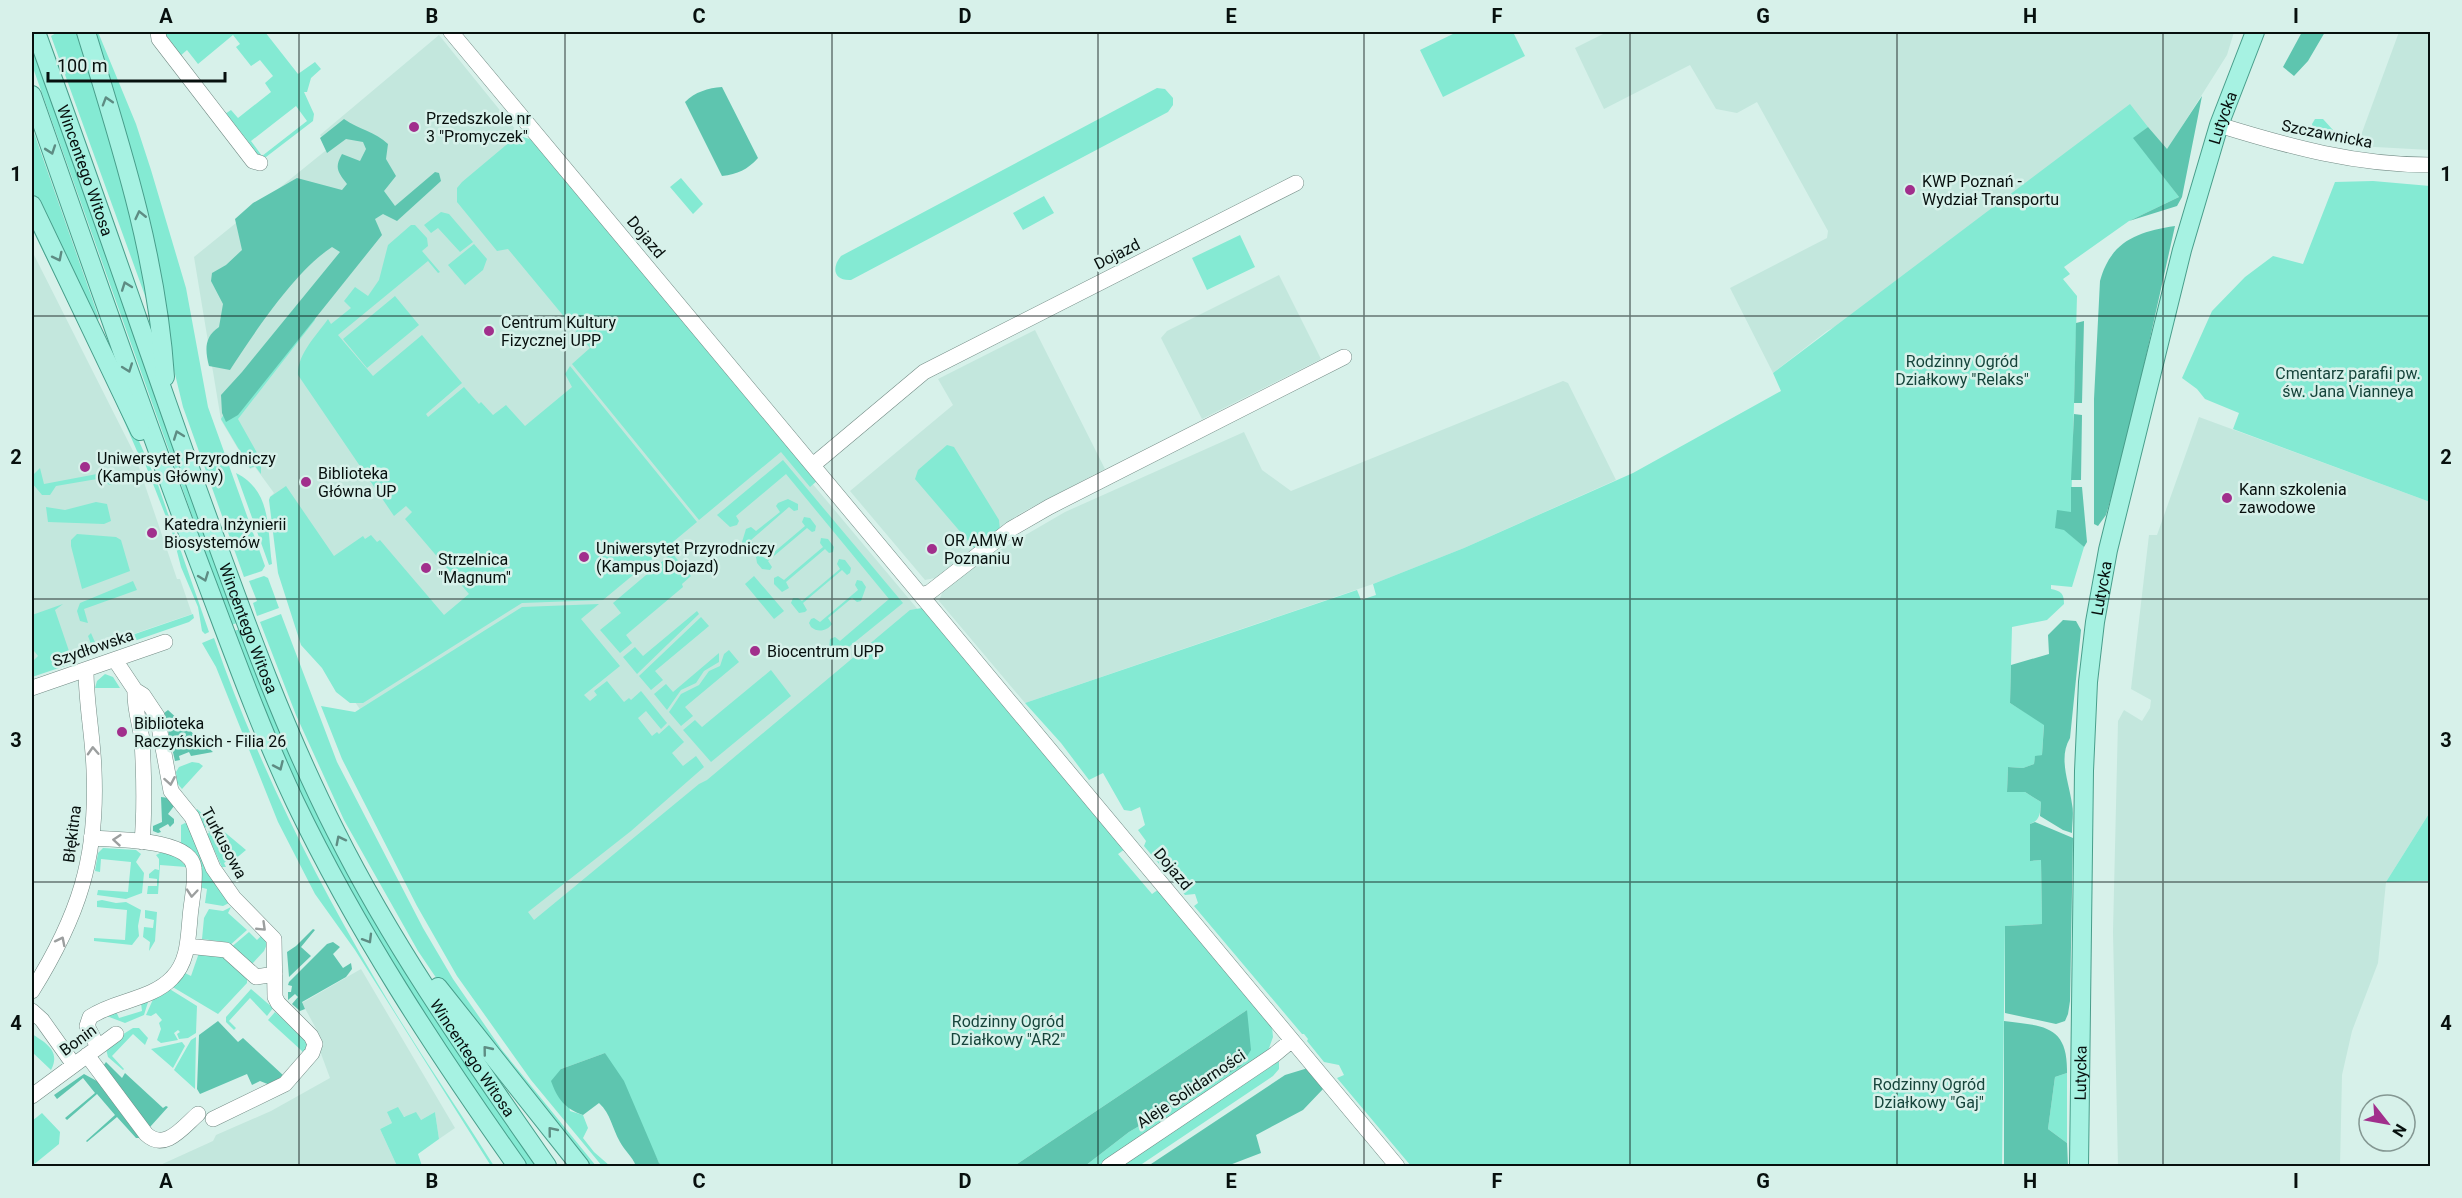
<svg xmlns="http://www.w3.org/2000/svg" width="2462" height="1198" font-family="Roboto,sans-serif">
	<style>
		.built { fill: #c3e7dd }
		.green { fill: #84ead3; fill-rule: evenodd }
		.forest { fill: #5ec5af }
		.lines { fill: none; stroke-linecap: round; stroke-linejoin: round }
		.minor-casing { stroke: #738b85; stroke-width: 16 }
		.major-casing { stroke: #489e8b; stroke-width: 20 }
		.minor { stroke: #fff; stroke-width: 15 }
		.major { stroke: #a6f2e2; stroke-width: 18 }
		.oneway { stroke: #5e8c83 }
		.oneway2 { stroke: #9c9f9f }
		.grid { fill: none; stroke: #07100e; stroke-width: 1.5; stroke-opacity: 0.55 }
		.poi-dot { fill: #a12f8c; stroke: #d7f1ea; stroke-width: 2 }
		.labels { text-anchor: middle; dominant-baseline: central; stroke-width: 5; stroke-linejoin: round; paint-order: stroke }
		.poi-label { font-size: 16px; fill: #07100e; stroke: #d7f1ea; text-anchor: start }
		.street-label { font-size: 16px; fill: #07100e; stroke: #d7f1ea }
		.park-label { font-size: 16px; fill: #16443b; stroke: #d7f1ea }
		.neatline { fill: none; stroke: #07100e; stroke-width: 2 }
		.grid-label { font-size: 20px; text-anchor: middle; font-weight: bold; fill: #07100e }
	</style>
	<rect width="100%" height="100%" fill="#d7f1ea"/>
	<path class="built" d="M1607,32H2234L2227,55L2167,150L1827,331L1773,373L1730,288L1827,238L1828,231L1757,102L1737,113L1716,109L1690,65L1604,109L1575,48Z
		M2399,32H2430V150L2357,146Z
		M439,35L507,119L1121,852L685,1060L626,1086L491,900L355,702L270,497L274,493L255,467L250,469L221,420L194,257L330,147L320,135Z
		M32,251L134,453L177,579H180L192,614L57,660L32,677Z
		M1279,275L1321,359L1202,419L1161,338L1167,331Z
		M1035,330L1105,469L1019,514L940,577L925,580L850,491L953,405L938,379Z
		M1563,381L1568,383L1616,480L1464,548L1373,584L1025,703L939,601L944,588L962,572L1065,512L1244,432L1262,470L1291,491Z
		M2199,417L2430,502V812L2386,882L2378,963L2352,1031L2342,1075L2340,1166H2118L2113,932L2118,721L2124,710L2142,721L2150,708L2151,700L2131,689L2149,535H2157Z
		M361,969L455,1128L439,1139L435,1112L421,1120L388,1113L392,1123L380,1129L397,1166H158L213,1141L216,1135L271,1111L330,1078L320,1051L319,1034L302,1003Z"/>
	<path class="green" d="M58,32H79L134,214L148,304L51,36Z
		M92,32H98L136,124L151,170L186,288L208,407L265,566L262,571L244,577L183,407Z
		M163,32H265L298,74L315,62L321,69L311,78L307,92H304L314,114L313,121L266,157H258L225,114L231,110L238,118L271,92L265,83L273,76L260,60L251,66L236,47L240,44L233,35L198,64L187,50L179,57ZM296,106L307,121L262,156L251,141Z
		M1457,32H1513L1525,56L1443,97L1420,50Z
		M35,51L48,92L237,623L231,625L32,65V54Z
		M1157,88L1165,89L1173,98V105L1168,112L851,280C834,281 831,268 841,256Z
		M2130,104L2148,127L2134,138L2179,197L2129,221L2064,267L2070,274L2063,279L2077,296L2071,512L2064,529L2084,547L2072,587L2051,585V589C2061,591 2064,593 2064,604L2047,620L2012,627L2010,703L2044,724L2042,755L2035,757L2034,764L2023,768L2008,767L2007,791L2025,792L2041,802C2040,812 2041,820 2030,824V861L2041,860L2042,924L2005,926L2002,1166H1411L1337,1078L1344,1075L1339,1065L1324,1062L1307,1041L1308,1039L1304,1034H1302L1194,906L1198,903L1195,894L1185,895L1144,846L1146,841L1138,830L1145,825L1140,807L1131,811L1124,810L1103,773L1089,780L1061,743L1025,703L1357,590L1361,600L1376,595L1373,584L1464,548L1633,473L1781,391L1773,373Z
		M2315,119H2323L2333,130V138L2329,141C2319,142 2314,133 2312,124Z
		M32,127L99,318L98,320L32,191Z
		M523,137L533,140L818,480L810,487L781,452L699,520L572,364L590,348L508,249L497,251L457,202V188L462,182L512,140Z
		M681,178L703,204L693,214L670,187Z
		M2373,181L2430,186V502L2233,429L2239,413L2205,399L2197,389L2182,378L2212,311L2245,277L2273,256L2303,264L2335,182Z
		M1044,196L1054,213L1023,230L1013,213Z
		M441,212L449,214L473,242L460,252L438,228L431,233L424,225Z
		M411,225H415L427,238L428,246L422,251L440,272L438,273L428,261L338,335L373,376L422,335L462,383L426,414L428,417L464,387L479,404L481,402L493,415L506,405L525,426L572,387L565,374L570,366L697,522L603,600L522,603L363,703H350L336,692L322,668L301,645L278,573L269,500L270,497L286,486L334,556L363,536L365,539L371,535L377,542L380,540L444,615L469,594L405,519L412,512L406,506L394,516L298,375C297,354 317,335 328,319L331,324L351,308L344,301L355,287L368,296L379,280L388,245Z
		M32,229L45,247L124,407L157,482L209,632L205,634L202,631L198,607L181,567L172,532L144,461L137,451L107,382Z
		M1240,235L1255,267L1207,290L1192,258Z
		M474,244L487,259L483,270L465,285L448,265Z
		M395,296L419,325L367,368L343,339Z
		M312,315L315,320L238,419L261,460V474L255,466L250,468L221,419L251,372Z
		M947,445L954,447L999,520L1000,530L975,549L915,479L918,470Z
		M783,460L903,603L840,654H834L829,649L830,639L835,637L840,641L889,599L786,474L736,516L739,521L737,525L730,527L717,515Z
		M40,468L44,484L97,474L113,479L119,477L121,482L110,485L97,479L56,486L50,495H42L32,483V476Z
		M236,473C272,491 267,528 272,564L269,565Z
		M788,499L798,504V510L794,511L789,507L751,540L753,543L752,549H746L742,542L746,529L751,527L756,531L780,512L776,506L778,503Z
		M96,502L107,504L111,521L104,524L48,522L46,507L65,510Z
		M804,517L810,518L816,526L815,531L812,532L807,528L768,561L772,567L770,570L762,569L757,563L756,557L760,555L766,559L805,526L802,522Z
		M77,534L116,537L121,540L130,571L82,589L71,546V540Z
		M821,538L828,539L834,547L833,552L829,553L825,549L786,582L789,588L782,592L774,584V578L778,576L784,580L823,547L820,543Z
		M672,553L691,576L682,584L683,587L626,635L632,643L620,653L600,630L621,613L613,603Z
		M839,559L845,560L851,568L850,573L847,575L842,570L803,603L807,610L805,612L799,613L791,603L793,598H798L802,601L840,569L837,564Z
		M264,576L268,578L279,608L257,616L253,603L257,601L249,581Z
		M754,576L784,611L774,619L745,584Z
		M857,580L862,581L866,587L861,601L857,602L852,598L828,618L832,624C827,631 818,633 811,627L809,623L811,619L814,618L820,622L858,590L855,585Z
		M133,581L137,590L84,609L88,623L80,621L77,611L80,603Z
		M63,604L55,610L69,651L78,649L79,657L74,663L32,677V662L38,656L34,651L32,653V615Z
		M599,604L581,619L620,666L584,695L590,701L597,695L594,691L607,681L624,702L629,698L631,700L641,691L667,723L661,729L646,711L638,718L652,736L657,732L659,734L669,725L684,742L672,753L683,766L696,756L704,767L631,831L528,912L534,920L699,784L707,780L910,610L922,608L1125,849L1118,854L1152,894L1159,889L1272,1027L1273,1037L1268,1051L1098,1166H1085L1129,1132L1241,1066L1247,1010L1014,1166H664L659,1163L605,1053L561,1069L570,1111L583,1115L588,1128L583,1138L594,1152L610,1166H602L531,1080L457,976L417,906L342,759L321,706L355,712L522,607Z
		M697,611L699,614L637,674L623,657L635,647L643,656Z
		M193,614L194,618L189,622L108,650L94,652L88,636L91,633L97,647Z
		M281,614L337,762L423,928L453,979L502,1050L596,1166H587L441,985L418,951L344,820L296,715L260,622Z
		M701,617L709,626L655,671L663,680L651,690L639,676Z
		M241,629L284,737L539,1166H526C461,1072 397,976 341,876C298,798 266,714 233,631Z
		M214,638C255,757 311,871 375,979C412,1042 455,1104 494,1166H491L355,950L315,894L278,822L216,667L202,643Z
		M729,650L739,662L685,707L693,716L681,726L669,712L681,694L699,685L709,671L720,666L724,654Z
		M719,653V662L704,671L696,683L681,690L667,710L654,694L666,684L673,692Z
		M771,670L791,696L711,762L683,730L695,720L702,727Z
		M105,674L113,677L120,688H95L97,681Z
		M192,762L199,763L203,766L182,789L177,783L176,772L179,767Z
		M197,809L246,850L234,860L232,857L224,863L226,867H222L207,834L209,833L207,827L204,828L196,810Z
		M2430,812V881L2386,882Z
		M185,823L188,824L206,871L229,903L223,906L205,903L207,889L199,887L193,853L181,843V825Z
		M103,848L136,850L141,854L136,862L144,873L142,893L126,899L97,895L98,890L128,892L131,862L101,859L100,872L95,871L98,853Z
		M162,852L175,855L187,867L160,865L158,894H147L148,886H157V879L149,878V874L155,869L159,870V859L156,855Z
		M102,900L116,903L126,902L141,910L138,926L139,936L132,945L94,941V938L125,940L127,910L97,907V901Z
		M231,907L228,913L247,930L229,946L225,942L202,939L204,918L209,909L223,911Z
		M145,910L157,912L155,941L149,951L150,942L143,937L144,927L153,928L154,920L145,918Z
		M249,932L257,940L261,936L268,942L264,951L252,964L229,949Z
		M200,950L220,952L247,975V983L218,1014L171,986L183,972L191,976Z
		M168,988L197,1006L196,1033L188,1038L179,1039L177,1034L180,1032L178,1030L174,1033L178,1040L161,1043L157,1040L161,1029L159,1023L162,1020L156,1013L151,1016L146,1015L155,995Z
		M251,989L273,1008L267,1016L250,998L229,1021L236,1028L234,1030L226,1022V1017Z
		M149,999L144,1015L125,1023L104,1015L116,1011L119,1018L142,1011L141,1003Z
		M275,1012L307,1040L308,1047L304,1055L302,1051L268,1020Z
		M133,1028H139L148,1038L145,1045L133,1034L112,1056L124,1069L123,1070L108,1057L106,1049L109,1043Z
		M32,1034C46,1043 61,1051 51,1070L32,1052Z
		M196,1037L195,1089L174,1070L191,1040Z
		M182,1042L185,1046L173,1068L151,1049Z
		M1279,1061V1069L1273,1076L1139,1166H1121Z
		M2067,1073V1143L2048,1129L2055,1077Z
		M398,1107L404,1117L416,1112L421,1120L435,1112L439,1139L418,1154L422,1166H397L380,1129L392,1123L387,1112Z
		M42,1113L60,1132L59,1144L32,1166V1121Z"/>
	<path class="forest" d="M2302,32H2325L2308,61L2294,76L2283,67Z
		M722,87L758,158C747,170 738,174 722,176L685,102C695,92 708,88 722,87Z
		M2202,96L2182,197L2177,206L2129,221L2179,197L2133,138L2148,127L2167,149Z
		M344,119C358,129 376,132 388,144L386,159L396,176L384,191L395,206L435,172L439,173L441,181L397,221L383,214L375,219L382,235L238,415L226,422L222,413L221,395L242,372L340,252L332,247C294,272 255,332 230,370L209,366C205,350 204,337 219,327L223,304L211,281L212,273L226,265L242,250L235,219L253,203L297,178L342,190L347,184C338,172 334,168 342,154L360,161L366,149L363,142L346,139L327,153L320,138Z
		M2175,226L2126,446L2106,515L2098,526L2094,524V399L2100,281C2111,241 2137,232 2175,226Z
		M2084,321L2082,403H2074L2076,323Z
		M2074,414L2082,415L2081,480H2071Z
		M2071,487H2082L2087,542L2084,547L2064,530L2055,528L2057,510L2071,512Z
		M2063,620L2076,621L2081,630L2070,738C2058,758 2069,782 2072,804C2074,813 2072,823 2072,833L2063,830L2040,816L2041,802L2025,792H2007L2008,767L2023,768L2034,764L2035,756L2042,755L2044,725L2010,703L2011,665L2049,654L2048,635Z
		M168,710L213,752L191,756L189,752L179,756L180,760L175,761L164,713Z
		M161,797L169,798L174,806L168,814L174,819V823L170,827L168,824L159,829L161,832L158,833L153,831V826L162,822Z
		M2035,822L2073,838L2070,1001L2068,1014L2065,1021L2056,1024L2005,1013V926L2042,924L2041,860L2030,861V824Z
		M313,929L315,930L301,947L311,956L289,977L287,952L296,946Z
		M333,942L340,947L333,954L343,968L351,963L352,969L346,977L302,1002L305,1009L300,1011L292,1004L298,997L295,994L288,1000V992H291L292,986L288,985L289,982L327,944Z
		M1247,1010L1251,1050L1241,1066L1129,1132L1085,1166H1014Z
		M218,1021L238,1042L243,1038L284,1076L270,1085L260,1081L252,1085L247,1074L200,1094L197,1089L199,1035Z
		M2004,1021C2044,1026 2068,1025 2067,1073L2055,1077L2048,1129L2067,1143L2068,1166H2004Z
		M605,1053L624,1081L659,1163L664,1166H636C632,1156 625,1151 620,1142C612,1128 611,1114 599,1103L583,1115C565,1109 557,1098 551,1081L561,1069Z
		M106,1062L122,1078L125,1073L163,1108L166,1106L168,1107L150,1127L101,1069Z
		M1308,1068L1324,1088L1303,1110L1256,1135L1261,1153L1227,1166H1148L1285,1075Z
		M84,1074L106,1086L145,1138H136L117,1117L87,1142L86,1141L115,1115L97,1094L67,1120L65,1118L95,1093L83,1078L57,1099L54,1095Z"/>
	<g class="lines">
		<defs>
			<path id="minor" d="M158,32L159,39L253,161L260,163
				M451,32L1397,1166
				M2219,125C2290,147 2356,165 2430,165
				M813,465L924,372L1296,183
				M922,595L930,592L1011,529L1049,507L1344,357
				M115,660L135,690L143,695L157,716L171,791L192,817L213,868L234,898L274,939L275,997L278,1003L311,1036L315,1044L312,1053L285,1084L213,1119
				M32,688L165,642
				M135,690C134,708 140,723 142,740C144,775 145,808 142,842
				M91,838C115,840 191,838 194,868C196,884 191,902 190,918C188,939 188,962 172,978C151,1000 115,1000 90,1017L87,1026L98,1047
				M187,946L226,950L256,977L275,974
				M32,991C78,917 98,859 94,770C93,737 86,703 86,670
				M32,1011L42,1020L74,1065
				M87,1055L146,1134C165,1152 183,1127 198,1114
				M32,1096L116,1034
				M1109,1166L1274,1055L1292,1040"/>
			<g id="major">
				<path id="s1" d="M36,32C91,183 143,336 197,488C239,604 280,722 336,832C395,950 472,1058 547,1166"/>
				<path d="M86,32C121,146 157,256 165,377"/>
				<path d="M32,95C89,257 145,421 206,581C234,655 261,730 295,802C357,931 435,1050 517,1166"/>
				<path d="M32,205L140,431"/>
				<path d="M438,987L580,1166"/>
				<path id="s2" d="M2079,1166L2084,771L2088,682L2095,622L2108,550L2182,250L2219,125L2255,32"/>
			</g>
		</defs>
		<use href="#minor" class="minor-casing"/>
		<use href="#major" class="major-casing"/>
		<use href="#minor" class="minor"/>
		<use href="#major" class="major"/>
	</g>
	<defs><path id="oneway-chevron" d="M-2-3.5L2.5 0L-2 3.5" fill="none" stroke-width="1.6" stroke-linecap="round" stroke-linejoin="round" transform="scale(1.5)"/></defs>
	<g class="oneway">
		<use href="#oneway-chevron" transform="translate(107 101) rotate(-107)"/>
		<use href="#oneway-chevron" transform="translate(51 150) rotate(71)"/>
		<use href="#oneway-chevron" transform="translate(140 215) rotate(-103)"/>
		<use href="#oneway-chevron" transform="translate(58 257) rotate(63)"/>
		<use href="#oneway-chevron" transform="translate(126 286) rotate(-110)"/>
		<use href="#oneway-chevron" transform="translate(128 368) rotate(70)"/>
		<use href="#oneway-chevron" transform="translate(178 435) rotate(-110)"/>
		<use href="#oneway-chevron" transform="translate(204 577) rotate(69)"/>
		<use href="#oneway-chevron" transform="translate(279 766) rotate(66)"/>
		<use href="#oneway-chevron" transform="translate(340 840) rotate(-117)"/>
		<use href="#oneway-chevron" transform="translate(368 939) rotate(59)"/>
		<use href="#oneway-chevron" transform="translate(487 1050) rotate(-129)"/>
		<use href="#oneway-chevron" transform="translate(552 1131) rotate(-129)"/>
	</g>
	<g class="oneway2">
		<use href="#oneway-chevron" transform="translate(93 751) rotate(-93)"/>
		<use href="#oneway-chevron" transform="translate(170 781) rotate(80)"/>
		<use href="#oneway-chevron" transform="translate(117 840) rotate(-175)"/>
		<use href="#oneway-chevron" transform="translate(192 893) rotate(95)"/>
		<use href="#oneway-chevron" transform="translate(262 927) rotate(44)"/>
		<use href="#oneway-chevron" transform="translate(61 941) rotate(-63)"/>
	</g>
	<path class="grid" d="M299,32V1166M565,32V1166M832,32V1166M1098,32V1166M1364,32V1166M1630,32V1166M1897,32V1166M2163,32V1166M32,316H2430M32,599H2430M32,882H2430"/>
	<g class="poi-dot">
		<circle cx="414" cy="127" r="6"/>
		<circle cx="1910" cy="190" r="6"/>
		<circle cx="489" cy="331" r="6"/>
		<circle cx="85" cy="467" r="6"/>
		<circle cx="306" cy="482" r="6"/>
		<circle cx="2227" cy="498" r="6"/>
		<circle cx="152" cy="533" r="6"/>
		<circle cx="932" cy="549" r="6"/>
		<circle cx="584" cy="557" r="6"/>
		<circle cx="426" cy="568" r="6"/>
		<circle cx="755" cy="651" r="6"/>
		<circle cx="122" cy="732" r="6"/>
	</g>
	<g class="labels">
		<g class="poi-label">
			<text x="426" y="118">Przedszkole nr<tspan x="426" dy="18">3 "Promyczek"</tspan></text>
			<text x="1922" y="181">KWP Poznań -<tspan x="1922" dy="18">Wydział Transportu</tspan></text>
			<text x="501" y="322">Centrum Kultury<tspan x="501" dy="18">Fizycznej UPP</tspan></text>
			<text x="97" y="458">Uniwersytet Przyrodniczy<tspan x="97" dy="18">(Kampus Główny)</tspan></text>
			<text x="318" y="473">Biblioteka<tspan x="318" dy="18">Główna UP</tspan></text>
			<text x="2239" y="489">Kann szkolenia<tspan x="2239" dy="18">zawodowe</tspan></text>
			<text x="164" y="524">Katedra Inżynierii<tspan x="164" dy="18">Biosystemów</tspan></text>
			<text x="944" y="540">OR AMW w<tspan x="944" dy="18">Poznaniu</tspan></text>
			<text x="596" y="548">Uniwersytet Przyrodniczy<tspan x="596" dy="18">(Kampus Dojazd)</tspan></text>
			<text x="438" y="559">Strzelnica<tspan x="438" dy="18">"Magnum"</tspan></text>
			<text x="767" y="651">Biocentrum UPP</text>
			<text x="134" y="723">Biblioteka<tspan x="134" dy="18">Raczyńskich - Filia 26</tspan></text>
		</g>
		<g class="street-label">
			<text stroke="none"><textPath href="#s2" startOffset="1065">Lutycka</textPath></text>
			<text transform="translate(2327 134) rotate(11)">Szczawnicka</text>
			<text stroke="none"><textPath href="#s1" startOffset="147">Wincentego Witosa</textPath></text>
			<text transform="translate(646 237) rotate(50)">Dojazd</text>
			<text transform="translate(1117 254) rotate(-27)">Dojazd</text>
			<text stroke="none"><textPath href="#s2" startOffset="579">Lutycka</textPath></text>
			<text stroke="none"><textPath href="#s1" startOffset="633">Wincentego Witosa</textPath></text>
			<text transform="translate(93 648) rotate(-19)">Szydłowska</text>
			<text transform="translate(72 834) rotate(-83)">Błękitna</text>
			<text transform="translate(224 843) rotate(62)">Turkusowa</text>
			<text transform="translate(1173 869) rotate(50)">Dojazd</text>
			<text transform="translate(78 1040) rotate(-36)">Bonin</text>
			<text stroke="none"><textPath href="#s1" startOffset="1119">Wincentego Witosa</textPath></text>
			<text stroke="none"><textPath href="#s2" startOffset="93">Lutycka</textPath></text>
			<text transform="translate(1191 1089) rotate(-34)">Aleje Solidarności</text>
		</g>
		<g class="park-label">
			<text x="1962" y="361">Rodzinny Ogród<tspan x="1962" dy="18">Działkowy "Relaks"</tspan></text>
			<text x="2348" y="373">Cmentarz parafii pw.<tspan x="2348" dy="18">św. Jana Vianneya</tspan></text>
			<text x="1008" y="1021">Rodzinny Ogród<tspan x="1008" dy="18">Działkowy "AR2"</tspan></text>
			<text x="1929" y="1084">Rodzinny Ogród<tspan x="1929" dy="18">Działkowy "Gaj"</tspan></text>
		</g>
	</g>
	<rect width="2462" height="1198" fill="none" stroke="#d7f1ea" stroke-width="66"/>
	<g transform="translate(2387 1123) rotate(121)"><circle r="28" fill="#d7f1ea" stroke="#849792" stroke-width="1.5"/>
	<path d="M0-4.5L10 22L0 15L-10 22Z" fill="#a12f8c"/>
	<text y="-9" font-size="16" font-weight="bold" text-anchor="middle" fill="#07100e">N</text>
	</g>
	<path d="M48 72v9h177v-9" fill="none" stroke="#07100e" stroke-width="3"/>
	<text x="57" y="72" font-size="18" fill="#07100e" stroke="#d7f1ea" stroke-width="4.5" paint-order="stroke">100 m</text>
	<rect x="33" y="33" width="2396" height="1132" class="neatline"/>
	<g class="grid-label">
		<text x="166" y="23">A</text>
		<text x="432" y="23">B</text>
		<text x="699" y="23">C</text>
		<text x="965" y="23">D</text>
		<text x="1231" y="23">E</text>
		<text x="1497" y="23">F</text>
		<text x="1763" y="23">G</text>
		<text x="2030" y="23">H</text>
		<text x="2296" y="23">I</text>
		<text x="16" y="181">1</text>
		<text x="2446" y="181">1</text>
		<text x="16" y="464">2</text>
		<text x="2446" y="464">2</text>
		<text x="16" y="747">3</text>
		<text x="2446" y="747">3</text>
		<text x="16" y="1030">4</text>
		<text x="2446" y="1030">4</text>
		<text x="166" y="1188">A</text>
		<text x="432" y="1188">B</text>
		<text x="699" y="1188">C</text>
		<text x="965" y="1188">D</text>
		<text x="1231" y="1188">E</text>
		<text x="1497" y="1188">F</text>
		<text x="1763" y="1188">G</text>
		<text x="2030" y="1188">H</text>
		<text x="2296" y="1188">I</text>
	</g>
</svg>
